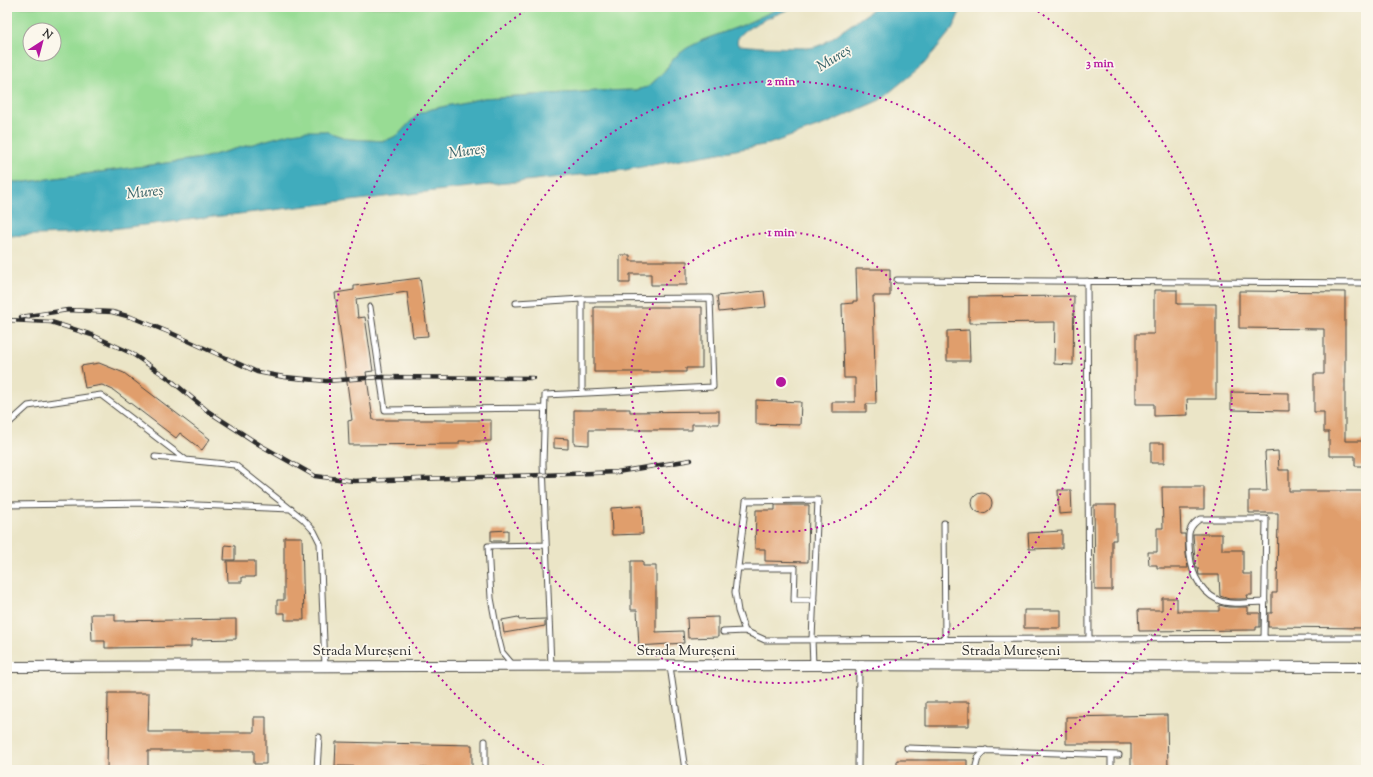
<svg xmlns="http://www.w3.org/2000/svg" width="1373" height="777" font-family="'Sorts Mill Goudy',serif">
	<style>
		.green { fill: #98dc94; stroke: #628460; fill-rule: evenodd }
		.water { fill: #3facbd; stroke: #356c74 }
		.building { fill: #e09e6c }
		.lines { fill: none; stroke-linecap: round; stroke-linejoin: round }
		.lane-casing { stroke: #484742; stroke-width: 7 }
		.street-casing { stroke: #484742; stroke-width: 12 }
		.lane { stroke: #fff; stroke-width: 5 }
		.street { stroke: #fff; stroke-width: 10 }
		.rail-casing { stroke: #2b2b2b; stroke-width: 4.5 }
		.rail { stroke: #fbf7ec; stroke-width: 3; stroke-dasharray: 9; stroke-linecap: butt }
		.ring { fill: none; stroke: #b5179e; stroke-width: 2; stroke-dasharray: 2 4 }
		.labels { text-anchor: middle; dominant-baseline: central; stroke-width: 3.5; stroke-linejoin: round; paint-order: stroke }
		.street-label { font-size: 14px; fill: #2b2b2b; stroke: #fbf7ec }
		.water-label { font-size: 15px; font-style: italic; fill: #335f65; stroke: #fbf7ec }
		.centre { fill: #b5179e; stroke: #fbf7ec; stroke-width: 2 }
		.ring-label { font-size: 12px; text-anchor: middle; font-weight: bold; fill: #b5179e; stroke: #fbf7ec; stroke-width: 3.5; stroke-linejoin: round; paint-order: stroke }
	</style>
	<rect width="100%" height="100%" fill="#fbf7ec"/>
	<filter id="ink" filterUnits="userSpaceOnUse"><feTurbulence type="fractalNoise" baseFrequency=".025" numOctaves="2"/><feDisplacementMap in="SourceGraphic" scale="8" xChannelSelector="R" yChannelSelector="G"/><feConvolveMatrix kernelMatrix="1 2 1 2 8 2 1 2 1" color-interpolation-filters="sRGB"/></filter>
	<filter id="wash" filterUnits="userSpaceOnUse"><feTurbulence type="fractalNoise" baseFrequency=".012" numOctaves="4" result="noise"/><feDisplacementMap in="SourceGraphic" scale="16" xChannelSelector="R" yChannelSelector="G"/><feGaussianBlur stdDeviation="0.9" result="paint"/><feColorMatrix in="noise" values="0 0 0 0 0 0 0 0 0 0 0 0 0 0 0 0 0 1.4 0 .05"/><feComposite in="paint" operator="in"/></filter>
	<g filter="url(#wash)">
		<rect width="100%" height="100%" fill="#ebe5c7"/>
		<path class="green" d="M7,7H782L741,26L703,40L675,57L662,74L648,87L635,90L598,91L484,98L432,109L414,118L398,135L385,141L349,139L324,131L292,133L203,158L26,182H7ZM30,30H54V54H30Z"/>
		<path class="water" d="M782,7H794C784,12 730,30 738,45L762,47L807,48L815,47L823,44L868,13L875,7H962L953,28L924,64L880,100L828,123L769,144L625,170L461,188L68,234L7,236V182H26L203,158L292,133L305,131H324L349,139L385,141L398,135L414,118L420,113L432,109L484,98L598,91L636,90L648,87L662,74L675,57L687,48L703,40L741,26Z"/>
		<g id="blocks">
			<path class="building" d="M620,255H630V261H687V285H651V274H630V283H620Z
				M856,269H890V296H873L876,404H866V412H832V402H855V378H844L842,304L853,303V301H857Z
				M420,278L428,336L413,337L407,292L356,299L358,318L365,317L373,371L366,372L373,420H491V441H459V444L349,445L348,421L352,420L335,293L354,290V286Z
				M1154,290H1177V304H1216V399H1187L1188,415L1154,416V404H1136V334H1154Z
				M764,291L766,307L719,312L717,296Z
				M1239,291L1345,292V441H1365L1366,466H1355V456H1329V432H1324V412H1314V374H1324V329L1239,328Z
				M1074,296L1073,365L1054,364L1055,322L969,323V297Z
				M594,307H702V368H686V372H594Z
				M969,330L970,361H947V331Z
				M99,363L124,373L210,439L202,450L180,433L176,438L113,390L102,385L85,388L81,366Z
				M1231,392L1289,393V411L1231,410Z
				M756,400L801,402L800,425L756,424Z
				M593,409H630V412L719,411V424H692V430H589V445L574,444V410H593Z
				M554,438L568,439V449L554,448Z
				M1151,443H1164V463H1151Z
				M1278,451L1279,470H1289V491H1366V628L1268,627V613H1272V593H1277L1278,513H1249V491H1267L1265,452Z
				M1162,487H1204V509H1180L1181,534H1185L1186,554L1188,568H1157V565H1149L1148,552H1157V528H1163Z
				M1058,490H1071L1072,513L1059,514Z
				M972 503a10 10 0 1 1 20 0a10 10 0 1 1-20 0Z
				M775,505H809L808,562L765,561V549H755L756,510H775Z
				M1094,505H1116V540H1112V590H1095Z
				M642,506L643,534L612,535L611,508Z
				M508,530V541H491V531Z
				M1062,531V548L1029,549L1028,533Z
				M1193,534H1222V550H1243V574H1252V595H1247L1248,599H1229L1220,596L1219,575H1199L1198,568H1196L1195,561Z
				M284,537H302L304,620H285V613H277V600H284Z
				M225,545L235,546V560H224Z
				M227,561H255V577H242V582H228Z
				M631,561H643V566H656V632L683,631L684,643L639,646L637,610H631Z
				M1162,598H1177V611H1219V605L1228,607H1248V613H1260V627H1256V630L1139,631L1138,610H1162Z
				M1024,610H1061V628H1024Z
				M91,614H115V621L236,619V639L191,640V647L105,648V641H92Z
				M518,617L519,620L545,619V626L504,633L502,620Z
				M718,617V637L688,638L687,618Z
				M108,693H149L148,732H254V717H266V764H254V751H148V770H107Z
				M926,702H969V726H926Z
				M1167,715L1168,770H1131V744H1066V717Z
				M336,742L472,745V769L335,766Z
				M897,760H967V770H897Z"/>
		</g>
	</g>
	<g filter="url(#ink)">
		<use href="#blocks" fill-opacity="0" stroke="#484742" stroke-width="1"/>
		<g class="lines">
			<defs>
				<path id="lane" d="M897,280L1366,283
					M1087,281L1089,638
					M582,299V393
					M516,303L582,299L710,298L713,387L545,395L543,464L551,666
					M370,307L385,410L544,408
					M7,425L28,406L101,395L186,460
					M155,457L235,465L303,519L314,531L320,543L325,667
					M7,505L150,503L291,509
					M944,523L945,639
					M738,568H795L794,600H814
					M745,631L738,611L735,592L746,501L818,500L812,639L813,665
					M723,632L745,631L765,640L1366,638
					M1264,638L1266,519H1200C1195,522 1192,525 1190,530C1188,534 1189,541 1189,545C1190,568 1196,589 1218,600C1231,606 1251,602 1265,602
					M513,665L502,652L498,636L491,598L488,546L546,545
					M670,666L685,770
					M907,748L1119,755
					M317,770L319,737
					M485,770V741
					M858,770L859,666
					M975,770L978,758L986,750
					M1111,770V755"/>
				<path id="street" d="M7,667L813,665L1366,667"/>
			</defs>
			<use href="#lane" class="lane-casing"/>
			<use href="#street" class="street-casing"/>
			<use href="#lane" class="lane"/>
			<use href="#street" class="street"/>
			<defs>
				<path id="rail" d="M21,317L68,310L112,312L131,317L171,333L257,372L284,377L326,381L380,377L533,378
					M7,320L51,322L92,335L131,353L168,378L209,412L260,445L315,476L354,481L544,475L617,472L691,460"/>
			</defs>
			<use href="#rail" class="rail-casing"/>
			<use href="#rail" class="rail"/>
		</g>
	</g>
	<g class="ring">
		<circle cx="781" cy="382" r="150"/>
		<circle cx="781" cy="382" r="301"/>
		<path d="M549 769A451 451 0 0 1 529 8M1033 8A451 451 0 0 1 1013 769"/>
	</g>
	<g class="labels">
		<g class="street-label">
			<text x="362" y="652">Strada Mureșeni</text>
			<text x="686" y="652">Strada Mureșeni</text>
			<text x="1011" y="652">Strada Mureșeni</text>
		</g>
		<g class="water-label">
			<text transform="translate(834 59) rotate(-32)">Mureș</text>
			<text transform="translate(467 152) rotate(-8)">Mureș</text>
			<text transform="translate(145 193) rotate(-6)">Mureș</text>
		</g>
	</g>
	<circle cx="781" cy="382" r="6" class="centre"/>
	<g class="ring-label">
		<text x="1100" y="67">3 min</text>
		<text x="781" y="85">2 min</text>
		<text x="781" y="236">1 min</text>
	</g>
	<rect width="1373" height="777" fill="none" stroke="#fbf7ec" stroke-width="24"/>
	<g transform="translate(42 42) rotate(36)"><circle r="19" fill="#fbf7ec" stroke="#a8a59f"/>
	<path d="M0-3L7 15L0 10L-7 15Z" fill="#b5179e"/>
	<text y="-6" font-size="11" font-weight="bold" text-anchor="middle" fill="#2b2b2b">N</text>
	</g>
</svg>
